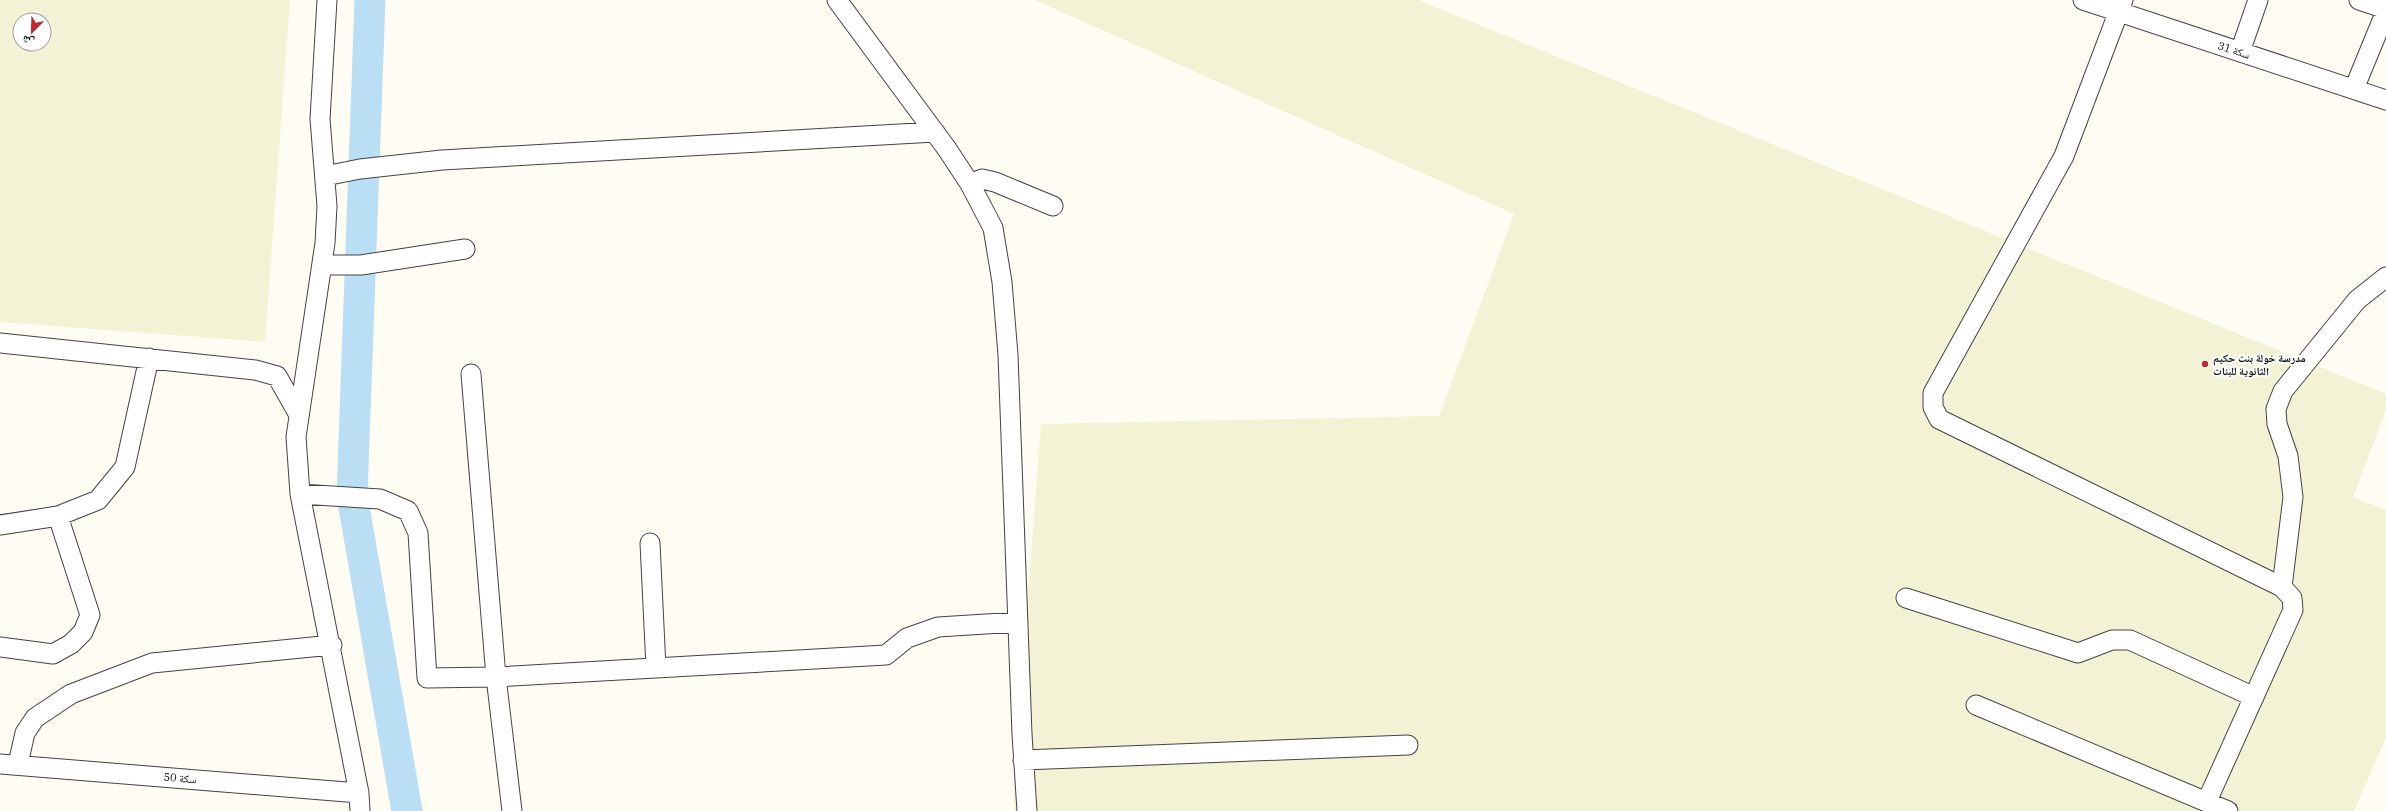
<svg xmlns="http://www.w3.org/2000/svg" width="2386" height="811" font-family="'IBM Plex Serif','Noto Naskh Arabic',serif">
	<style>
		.farmland { fill: #f4f2d4; fill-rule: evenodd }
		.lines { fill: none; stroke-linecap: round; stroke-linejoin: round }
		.river { stroke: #badef4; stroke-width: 31 }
		.minor-casing { stroke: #434343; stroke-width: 21 }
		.minor { stroke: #fff; stroke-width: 19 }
		.poi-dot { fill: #bc2c31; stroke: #fff; stroke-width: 1.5 }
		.labels { text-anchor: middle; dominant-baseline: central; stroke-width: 4; stroke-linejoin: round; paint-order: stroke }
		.street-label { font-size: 11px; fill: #101010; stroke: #fff }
		.poi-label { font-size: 11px; font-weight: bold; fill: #101010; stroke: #fff; text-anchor: start }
	</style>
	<rect width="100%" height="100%" fill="#fffcf3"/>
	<path class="farmland" d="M0,0H290L265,342L0,322ZM20,20H44V44H20Z
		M1035,0H1418L2386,394V410L2353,497L2386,510V738L2354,811H1014L1015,764L1041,424L1439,416L1514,214Z"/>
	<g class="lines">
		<path class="river" d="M370,0L352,496L407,811"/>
		<defs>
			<path id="minor" d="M327,0L320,119L327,206L325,243L296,437L300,494L359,793L360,811
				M837,0L947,149L970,184L993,228L1002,282L1008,355L1022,734L1027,811
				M2083,0L2386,100
				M2123,0L2064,156L1933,393V407L1939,419L2282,587L2292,598L2293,610L2207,801
				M2359,0L2386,9
				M2240,52L2258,0
				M2354,89L2386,11
				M325,176L360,169L442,160L935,132
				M970,184L982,179L995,182L1053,206
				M322,265H361L465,249
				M0,343L255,370L277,376L299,415
				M471,374L496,677L512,811
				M300,494L380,499L408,511L418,533L427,678L496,677L886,655L907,638L938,627L1018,622
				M0,525L58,516L98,500L125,467L149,358
				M650,543L656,668
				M2282,587L2293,497L2288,456L2277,424L2276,409L2283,391L2357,300L2386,277
				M1906,598L2078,653L2112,640H2130L2254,697
				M0,647L53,654L71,644L83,632L90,615L58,516
				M1976,705L2228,811
				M1023,760L1408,745
				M0,764L359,793
				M18,764L25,733L35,718L71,694L152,663L332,645"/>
		</defs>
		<use href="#minor" class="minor-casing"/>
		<use href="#minor" class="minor"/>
	</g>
	<circle class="poi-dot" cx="2205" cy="364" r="4"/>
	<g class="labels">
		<g class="street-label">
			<text transform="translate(2234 50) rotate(18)">سكة 31</text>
			<text transform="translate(180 778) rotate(5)">سكة 50</text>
		</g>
		<g class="poi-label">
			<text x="2213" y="358">مدرسة خولة بنت حكيم<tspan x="2213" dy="13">الثانوية للبنات</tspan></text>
		</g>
	</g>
	<g transform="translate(32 32) rotate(203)"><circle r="19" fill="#ffffff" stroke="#9f9f9f"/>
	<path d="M0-3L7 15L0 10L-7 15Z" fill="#bc2c31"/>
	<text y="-6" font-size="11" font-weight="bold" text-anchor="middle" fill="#101010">ش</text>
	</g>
</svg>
